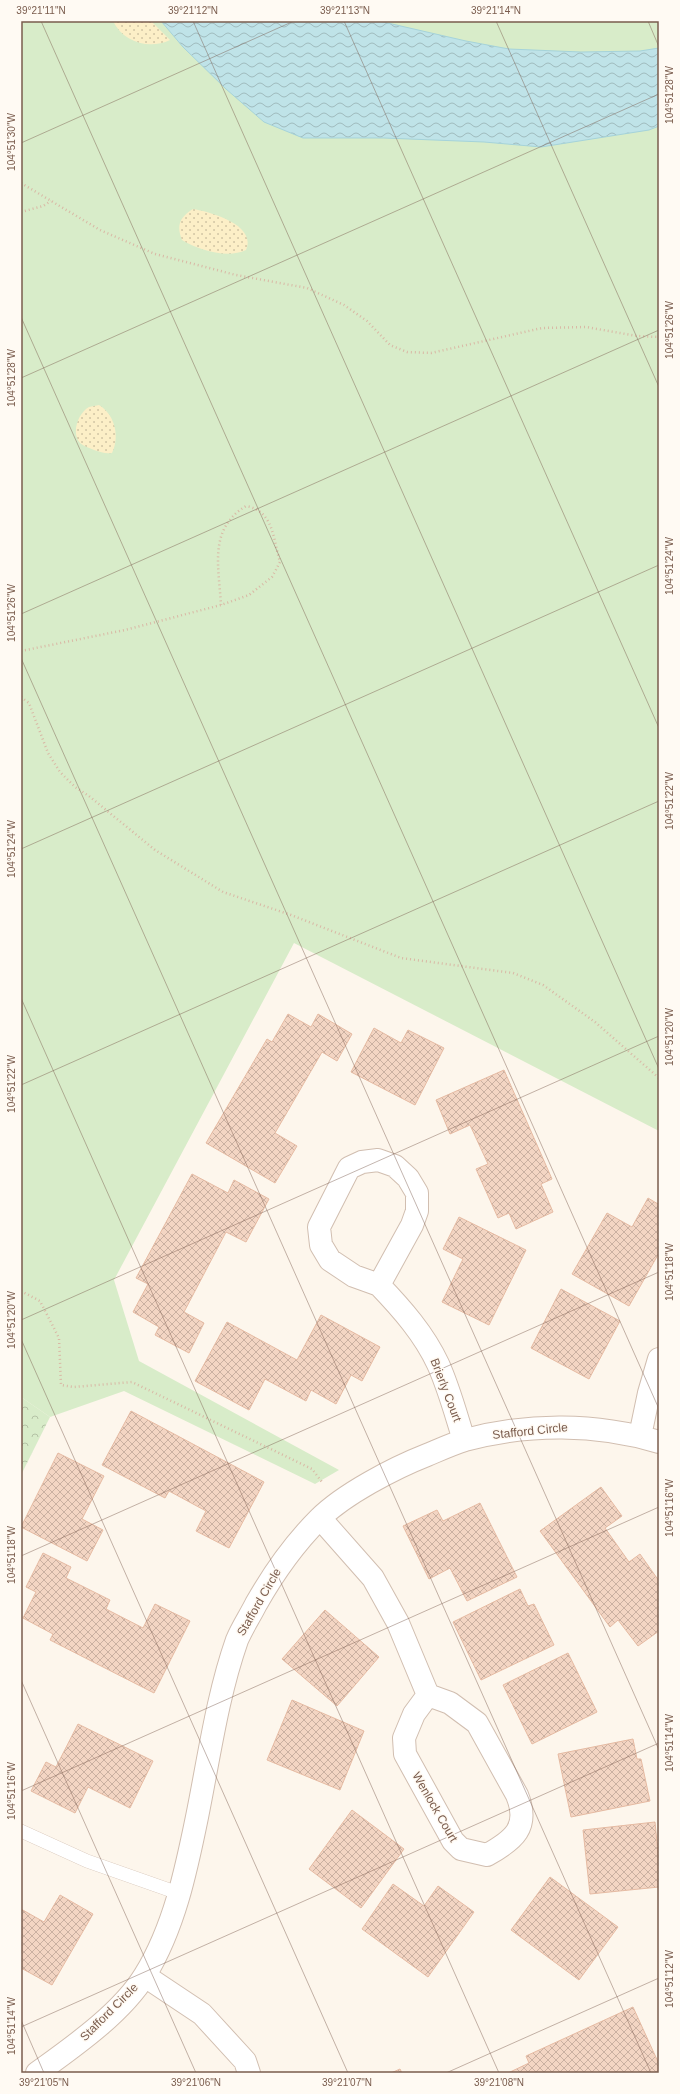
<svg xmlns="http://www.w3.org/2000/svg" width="680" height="2094" font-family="Helvetica,sans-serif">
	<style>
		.grass { fill: #d8ecc9 }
		.sand { fill: url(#sand-dots) }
		.park { fill: url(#park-crowns) }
		.water { fill: url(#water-waves); stroke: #a5d3da }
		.building { fill: url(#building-cross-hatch); stroke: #e6bba3 }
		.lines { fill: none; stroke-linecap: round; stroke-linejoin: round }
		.lane-casing { stroke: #d1beb0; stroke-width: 14 }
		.street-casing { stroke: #d1beb0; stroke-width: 24 }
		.path { stroke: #d9b8a5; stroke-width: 2.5; stroke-dasharray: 1 3; stroke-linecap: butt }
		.lane { stroke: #fff; stroke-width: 13 }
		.street { stroke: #fff; stroke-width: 22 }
		.ticks { fill: none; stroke: #7a5c4d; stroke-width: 1; stroke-opacity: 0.45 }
		.labels { text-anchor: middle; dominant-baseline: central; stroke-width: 3; stroke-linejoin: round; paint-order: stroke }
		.street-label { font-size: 12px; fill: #7a5c4d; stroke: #fffaf3 }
		.neatline { fill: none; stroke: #7a5c4d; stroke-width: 1.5 }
		.ticks-label { font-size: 10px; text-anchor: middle; fill: #7a5c4d }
	</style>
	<defs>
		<pattern id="sand-dots" width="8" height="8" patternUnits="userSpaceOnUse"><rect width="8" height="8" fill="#fcefc7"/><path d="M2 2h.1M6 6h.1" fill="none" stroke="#d1c5a4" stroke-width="1.8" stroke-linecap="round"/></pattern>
		<pattern id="park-crowns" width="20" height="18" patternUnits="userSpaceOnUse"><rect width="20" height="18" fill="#d8ecc9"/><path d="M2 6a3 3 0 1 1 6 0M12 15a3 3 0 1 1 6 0" fill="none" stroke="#b4c2a5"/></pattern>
		<pattern id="water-waves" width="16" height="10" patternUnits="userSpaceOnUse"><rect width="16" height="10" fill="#bfe3e8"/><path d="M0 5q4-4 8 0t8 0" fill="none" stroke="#a0bbbe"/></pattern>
		<pattern id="building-cross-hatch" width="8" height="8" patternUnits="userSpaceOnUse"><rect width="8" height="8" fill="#f3d5c3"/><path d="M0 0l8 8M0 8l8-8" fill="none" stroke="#cab0a1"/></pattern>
	</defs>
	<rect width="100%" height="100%" fill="#fdf6ec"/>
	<path class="grass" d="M21,21H659V1131L294,943L114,1280L139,1361L339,1470L315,1484L124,1391L50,1417L21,1397Z"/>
	<path class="sand" d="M113,21H151L170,40C149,50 123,42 113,21Z
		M193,209C211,212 257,225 246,250C227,259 199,250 182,240C176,225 180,217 193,209Z
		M99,405C115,415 120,436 112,453C105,454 101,452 94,450C90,448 83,446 80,443C71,433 78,413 89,407C92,406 96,406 99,405Z"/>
	<path class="park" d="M21,1397L50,1417L21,1475Z"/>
	<path class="water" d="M161,21H379L466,41L509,49L581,52L640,51L659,48V126L649,130L541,147L484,142L384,138H303L264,122L226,89L183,47Z"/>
	<path class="building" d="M288,1014L311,1027L318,1014L352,1034L337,1061L322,1052L275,1133L297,1146L275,1183L206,1143L267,1039L272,1042Z
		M374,1028L401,1043L408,1030L444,1048L415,1105L351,1072Z
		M504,1070L552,1179L541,1184L553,1212L516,1229L509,1213L498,1218L476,1169L488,1164L470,1125L450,1134L436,1100Z
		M192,1174L228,1193L234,1180L269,1199L246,1242L226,1232L184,1312L204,1323L189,1353L155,1335L159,1327L133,1312L148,1284L136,1278Z
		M648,1198L658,1204L659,1201V1253L629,1306L572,1274L607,1213L632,1227Z
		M459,1217L526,1250L489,1325L442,1302L463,1259L443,1249Z
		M561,1289L620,1321L589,1379L531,1348Z
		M321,1315L380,1347L362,1381L351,1375L336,1404L311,1390L306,1401L265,1379L249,1410L195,1381L227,1322L297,1360Z
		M131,1411L264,1482L229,1548L196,1531L206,1511L169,1491L165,1498L102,1465Z
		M58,1453L104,1476L82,1519L103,1530L87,1561L21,1527Z
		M601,1487L622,1516L605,1528L629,1562L640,1554L659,1581V1631L638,1646L618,1620L610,1627L540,1531Z
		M480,1503L517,1577L467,1601L450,1568L429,1579L403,1526L437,1510L443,1521Z
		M43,1553L71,1567L66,1578L110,1600L106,1609L143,1628L155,1604L190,1621L154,1693L50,1640L53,1634L23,1618L36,1592L26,1587Z
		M520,1589L528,1606L534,1604L554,1645L481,1680L453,1622Z
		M325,1610L379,1657L337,1706L282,1659Z
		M568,1653L597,1712L532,1744L503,1685Z
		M292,1700L364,1731L340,1790L267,1760Z
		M78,1724L153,1761L130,1808L88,1787L75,1813L31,1791L46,1762L56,1767Z
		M633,1739L637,1759H641L650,1801L571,1817L558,1754Z
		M352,1810L404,1849L361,1908L309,1869Z
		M655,1822L659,1863V1887L590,1894L583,1830Z
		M550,1877L618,1927L579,1980L511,1930Z
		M393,1884L424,1906L438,1886L474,1912L428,1977L362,1929Z
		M60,1895L93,1914L52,1985L21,1968V1909L44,1922Z
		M633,2007L659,2064V2073H508L529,2063L526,2056Z
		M400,2069L402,2073H391Z"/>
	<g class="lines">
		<defs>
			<path id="lane" d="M21,1831L87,1861L178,1893"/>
			<path id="street" d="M379,1285L354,1276L330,1260L321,1245L319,1227L349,1168L362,1162L378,1160L395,1166L408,1178L417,1193V1211L412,1225L379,1285C402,1309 424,1334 438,1364C449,1388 456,1415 464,1440
				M640,1436L649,1393L659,1359
				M320,1518L373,1578L398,1623L428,1695L414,1714L404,1738L405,1754L453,1841L461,1849L487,1855C514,1840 530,1827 517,1795L477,1723L450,1703L428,1695
				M145,1976L202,2014L245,2061L249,2073
				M37,2073C73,2047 122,2013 145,1975C174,1928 186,1871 197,1817C209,1758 217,1697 237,1640C242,1628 250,1616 256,1604C273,1574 294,1544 319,1519C344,1494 394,1468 427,1455C439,1450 452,1444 465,1440C528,1423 596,1423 659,1442"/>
		</defs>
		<use href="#lane" class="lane-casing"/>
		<use href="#street" class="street-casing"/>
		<path class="path" d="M21,183L100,230L155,254L236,275L307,288L344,305L367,321L390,345L407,352L431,353L542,328L586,327L637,336L659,337
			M21,212L43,206L51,201
			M21,651L125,630L221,605L249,595L272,577L280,562C273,539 274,511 246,506C208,529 219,567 221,605
			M21,697L29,703L48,753L60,772L75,787L89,796L155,850L223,892L291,915L401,958L513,973L543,985L595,1022L659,1078
			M21,1291L40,1301L59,1338L61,1385L74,1387L132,1382L312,1469L322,1482"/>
		<use href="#lane" class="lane"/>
		<use href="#street" class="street"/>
	</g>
	<path class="ticks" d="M41,21L659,1409M193,21L659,1069M344,21L659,728M496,21L659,387M648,21L659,47M21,143L294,21M21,317L659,1750M21,378L659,94M21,614L659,330M21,658L651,2073M21,849L659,565M21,998L499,2073M21,1085L659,801M21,1320L659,1036M21,1339L348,2073M21,1556L659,1272M21,1680L196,2073M21,1791L659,1507M21,2020L44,2073M21,2027L659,1743M446,2073L659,1978"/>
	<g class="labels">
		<g class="street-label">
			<text transform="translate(446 1390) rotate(69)">Brierly Court</text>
			<text transform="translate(530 1431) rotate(-6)">Stafford Circle</text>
			<text transform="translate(259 1602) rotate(-60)">Stafford Circle</text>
			<text transform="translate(435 1807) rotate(60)">Wenlock Court</text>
			<text transform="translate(109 2012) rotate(-45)">Stafford Circle</text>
		</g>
	</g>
	<rect width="680" height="2094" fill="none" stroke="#fffaf3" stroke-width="44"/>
	<rect x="22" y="22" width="636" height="2050" class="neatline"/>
	<g class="ticks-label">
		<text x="41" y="14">39°21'11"N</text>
		<text x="193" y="14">39°21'12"N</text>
		<text x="345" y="14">39°21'13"N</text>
		<text x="496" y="14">39°21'14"N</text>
		<text transform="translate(669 95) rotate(-90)" y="4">104°51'28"W</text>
		<text transform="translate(11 142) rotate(-90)" y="4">104°51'30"W</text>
		<text transform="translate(669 330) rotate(-90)" y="4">104°51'26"W</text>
		<text transform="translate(11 378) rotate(-90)" y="4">104°51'28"W</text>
		<text transform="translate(669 566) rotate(-90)" y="4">104°51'24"W</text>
		<text transform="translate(11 613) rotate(-90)" y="4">104°51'26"W</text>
		<text transform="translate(669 801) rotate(-90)" y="4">104°51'22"W</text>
		<text transform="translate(11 849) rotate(-90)" y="4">104°51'24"W</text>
		<text transform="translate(669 1037) rotate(-90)" y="4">104°51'20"W</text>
		<text transform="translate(11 1084) rotate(-90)" y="4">104°51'22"W</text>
		<text transform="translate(669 1272) rotate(-90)" y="4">104°51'18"W</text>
		<text transform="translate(11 1320) rotate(-90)" y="4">104°51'20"W</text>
		<text transform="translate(669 1508) rotate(-90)" y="4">104°51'16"W</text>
		<text transform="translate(11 1555) rotate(-90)" y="4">104°51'18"W</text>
		<text transform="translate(669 1743) rotate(-90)" y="4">104°51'14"W</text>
		<text transform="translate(11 1791) rotate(-90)" y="4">104°51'16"W</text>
		<text transform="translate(669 1979) rotate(-90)" y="4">104°51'12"W</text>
		<text transform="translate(11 2026) rotate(-90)" y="4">104°51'14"W</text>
		<text x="44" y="2086">39°21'05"N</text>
		<text x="196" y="2086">39°21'06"N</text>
		<text x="347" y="2086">39°21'07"N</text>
		<text x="499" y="2086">39°21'08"N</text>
	</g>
</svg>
